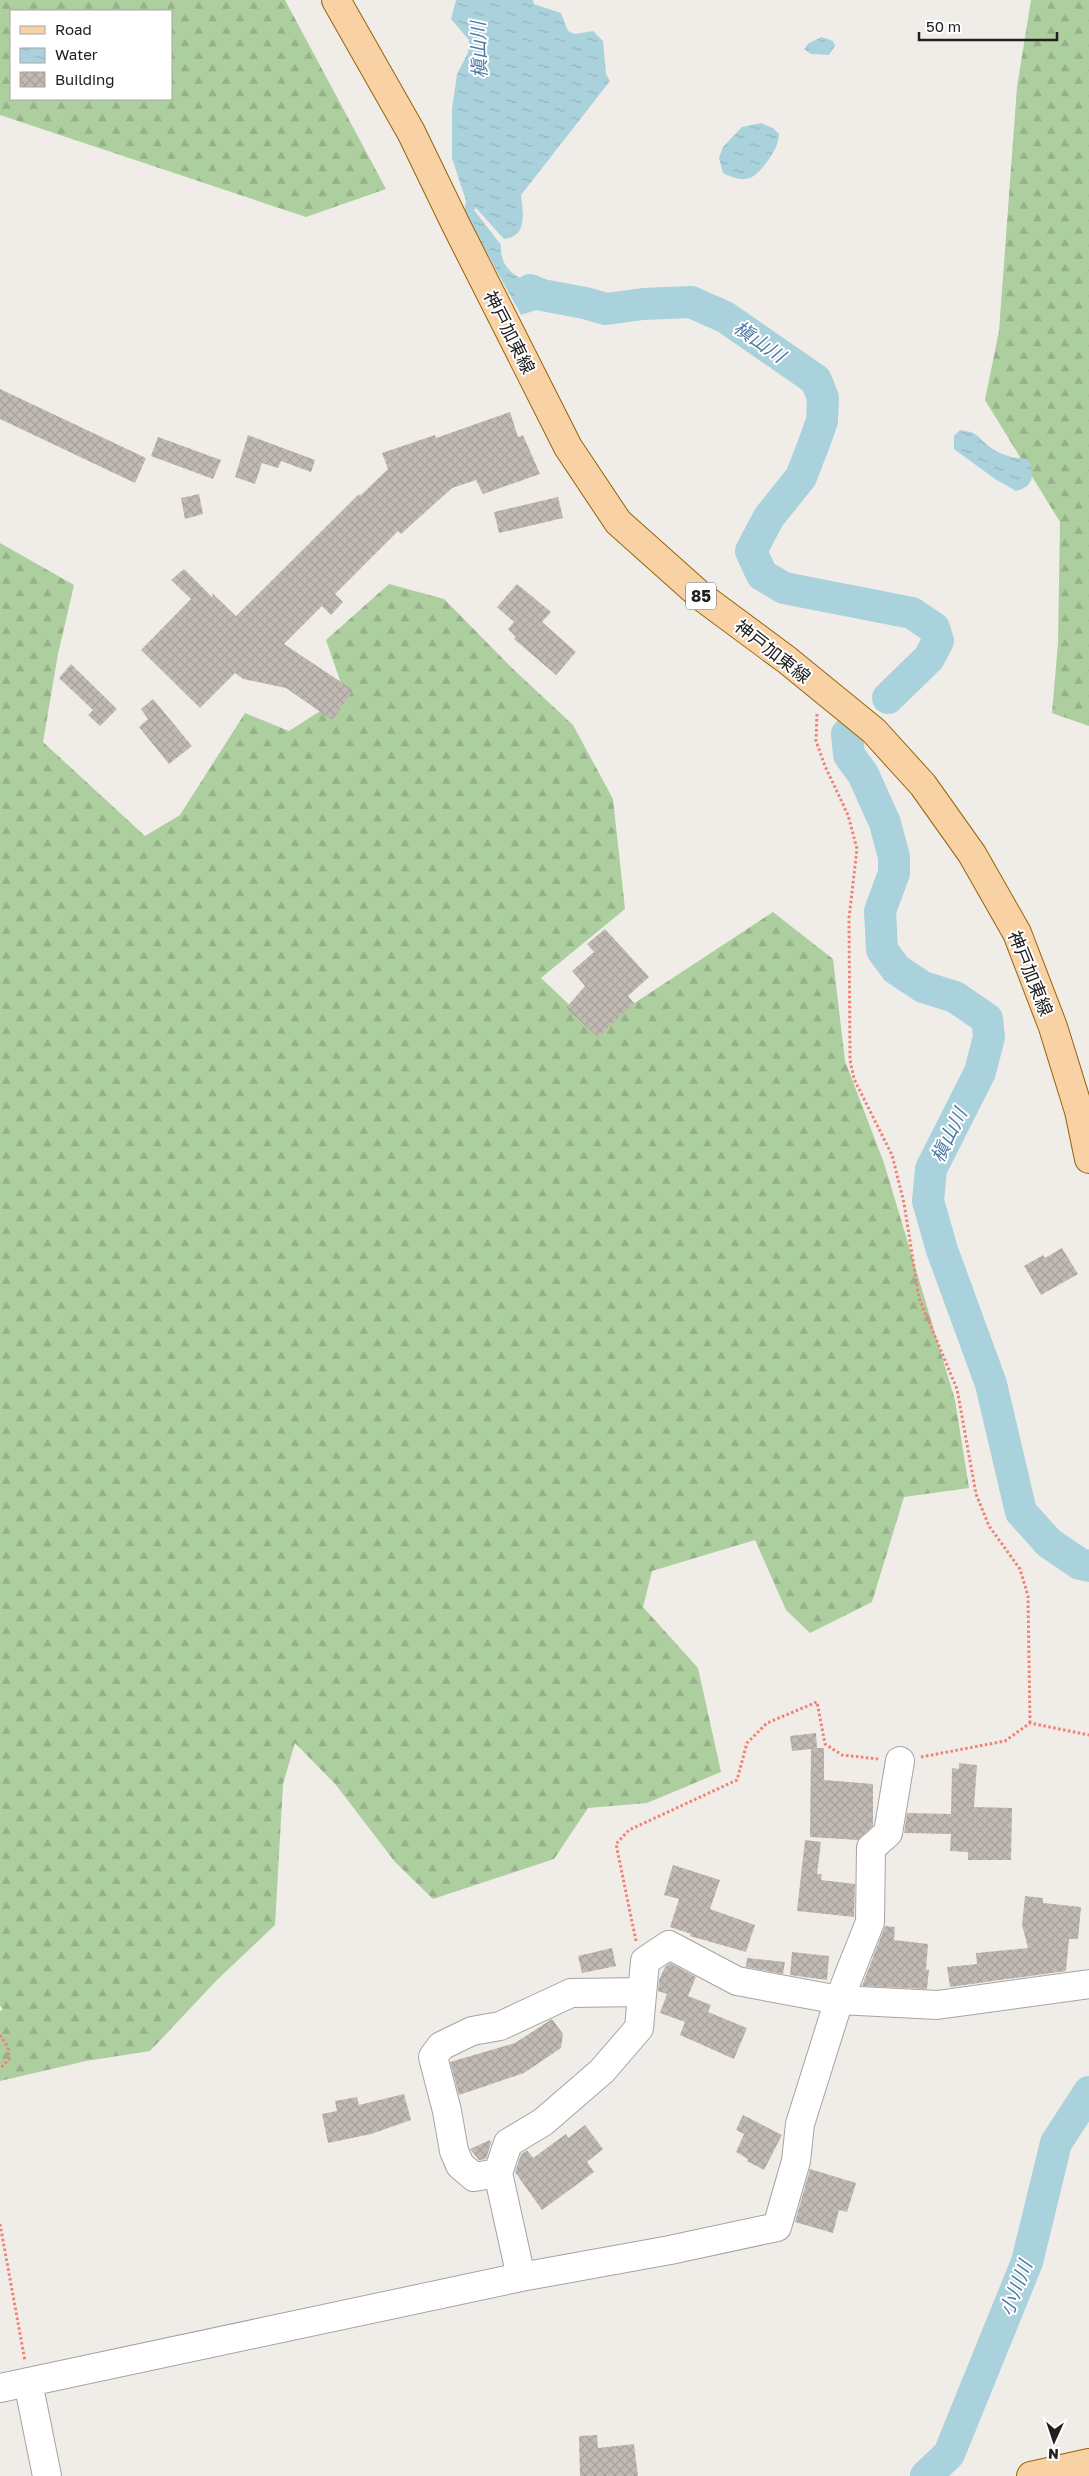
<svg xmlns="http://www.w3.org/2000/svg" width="1089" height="2476" font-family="'Golos Text','Noto Sans JP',sans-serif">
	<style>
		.forest { fill: url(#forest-firs); fill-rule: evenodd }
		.water { fill: url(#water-ripples) }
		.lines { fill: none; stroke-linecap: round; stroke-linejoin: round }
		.river { stroke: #aad2dc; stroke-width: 32 }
		.building { fill: url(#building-cross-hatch) }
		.minor-casing { stroke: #a4a4a4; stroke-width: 30 }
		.major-casing { stroke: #966307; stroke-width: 30 }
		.path { stroke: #f38075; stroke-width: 3; stroke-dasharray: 2.5 2.5; stroke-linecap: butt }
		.minor { stroke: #fff; stroke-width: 28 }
		.major { stroke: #f8d2a5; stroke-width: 28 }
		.labels { text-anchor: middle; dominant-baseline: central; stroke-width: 4; stroke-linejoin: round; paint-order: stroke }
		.shield { fill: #fff; stroke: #636363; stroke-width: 1 }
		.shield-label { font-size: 16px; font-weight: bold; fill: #202020 }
		.street-label { font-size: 18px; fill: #202020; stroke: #fff }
		.water-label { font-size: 19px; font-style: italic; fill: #4d7aa4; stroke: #fff }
	</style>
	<defs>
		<pattern id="forest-firs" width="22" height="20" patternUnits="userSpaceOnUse" patternTransform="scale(1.25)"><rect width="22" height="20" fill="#adce9e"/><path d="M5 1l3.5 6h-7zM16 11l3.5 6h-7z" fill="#95b188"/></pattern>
		<pattern id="water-ripples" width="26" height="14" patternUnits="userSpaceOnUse" patternTransform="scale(1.25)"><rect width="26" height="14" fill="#aad2dc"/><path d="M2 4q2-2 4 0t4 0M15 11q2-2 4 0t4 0" fill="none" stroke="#92b4bc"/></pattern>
		<pattern id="building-cross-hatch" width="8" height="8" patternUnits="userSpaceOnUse" patternTransform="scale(1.25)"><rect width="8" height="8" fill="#c1b9b4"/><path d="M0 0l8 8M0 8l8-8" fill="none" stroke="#a69f9a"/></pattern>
	</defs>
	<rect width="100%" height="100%" fill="#f0ede8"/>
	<path class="forest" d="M0,0H285L386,189L306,217L0,115ZM171,11V99H11V11Z
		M1031,0H1089V726L1052,713L1058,643L1060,522L985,400L999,331L1017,87Z
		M0,543L74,585L58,654L43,742L145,836L180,815L245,713L289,731L345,695L326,640L389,584L444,599L513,669L573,725L613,799L625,909L541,978L595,1029L773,912L833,959L845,1061L884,1163L955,1400L969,1488L904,1497L872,1602L810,1633L786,1610L755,1540L652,1571L643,1607L698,1668L721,1772L647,1803L588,1808L554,1859L433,1899L395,1862L336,1785L295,1743L283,1784L275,1925L217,1980L150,2051L86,2061L0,2081V2011L3,2009L0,2006Z"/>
	<path class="water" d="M456,0H533L534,4L561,13L568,31L575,34L593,31L603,41L606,74L610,81L521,195C523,212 528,237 504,239L476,208L474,210L501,245C499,285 546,284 575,293L573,306L555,304L521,315L464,211L466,201L452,158V109L457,74L468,53L469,40L451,19Z
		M822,37L833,41L835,46L829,55L811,54L804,49L809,43Z
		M761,123L773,128L779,134C778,145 775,150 769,159C755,179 747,185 723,173L719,158L723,147L742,127Z
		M960,430C978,432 977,437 990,447C1002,456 1014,458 1028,459C1035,475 1034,486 1016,491L995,479L954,449V436Z"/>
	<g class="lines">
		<path class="river" d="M530,290L542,295L585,303L606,309L643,304L691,302L725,317L816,380L823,398L822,421L813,446L801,477L769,517L751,551L762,575L784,588L912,613L934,628L938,641L929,658L888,698
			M847,734L849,755L863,774L885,823L894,857V873L880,911L882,950L896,969L923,987L955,997L987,1019L989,1037L980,1072L931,1169L928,1201L942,1250L991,1384L1021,1512L1049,1543L1080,1564L1089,1566
			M926,2476L949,2454L1027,2262L1056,2143L1089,2092"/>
	</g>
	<path class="building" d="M0,389L146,458L135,483L0,419Z
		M510,412L518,437L523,435L540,474L483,494L476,480L452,488L401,534L398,531L335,594L343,602L331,615L322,606L284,644L353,690L332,720L286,688L243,679L235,673L200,708L141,650L191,599L171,580L184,569L213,598L212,593L236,616L359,494L360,496L388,469L382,453L435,435L436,438Z
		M248,435L315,460L311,472L281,461L278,468L262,463L255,484L235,477Z
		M158,437L221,460L213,479L151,456Z
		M199,494L203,514L185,519L181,498Z
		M558,497L563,518L499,533L494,512Z
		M517,584L551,612L542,622L576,652L556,675L514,639L516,637L508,629L514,622L497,607Z
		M71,664L117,709L100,726L88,715L93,710L59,678Z
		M153,699L192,746L169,764L139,727L148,719L141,709Z
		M605,929L649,977L628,996L634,1003L598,1037L566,1008L585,986L572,971L594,952L587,944Z
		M1062,1248L1078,1274L1041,1295L1024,1266L1043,1255L1045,1258Z
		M816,1733L817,1748H824V1780L873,1784V1826L858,1840L810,1837L811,1749L792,1751L790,1736Z
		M959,1763L977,1765L974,1807L1012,1808L1011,1860H968V1852L950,1851L951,1834L904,1833L907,1813L951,1814L952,1768L959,1769Z
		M805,1840L821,1842L817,1874H822L821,1880L855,1884L854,1917L797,1911Z
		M673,1865L720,1880L710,1909L755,1925L746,1952L690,1936L691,1934L670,1927L679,1899L664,1895Z
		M1025,1896L1043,1898V1903L1081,1907L1078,1939H1069L1066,1971L950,1987L947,1967L977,1964L976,1953L1028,1948L1022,1925Z
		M885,1926L895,1927L894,1940L928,1944L926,1970L929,1969L927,1989L862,1986Z
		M612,1948L616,1966L582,1973L578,1956Z
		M792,1952L829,1956L827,1980L790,1975Z
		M747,1958L785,1962L783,1974L746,1967Z
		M670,1963L696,1977L688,1996L711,2005L708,2012L747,2028L734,2059L680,2035L685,2022L660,2013L667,1994L658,1991L659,1980L665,1967Z
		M552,2019L563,2034L561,2048L524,2073L459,2095L450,2062L515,2043Z
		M404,2094L411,2120L371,2134L328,2143L322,2114L337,2111L335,2101L357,2097L359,2105Z
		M743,2115L782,2135L764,2170L747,2161L748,2159L736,2152L744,2134L736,2130Z
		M585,2125L603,2149L587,2162L594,2172L542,2210L515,2172L521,2154L527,2150L533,2158L566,2134L568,2138Z
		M490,2140L491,2143L486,2159L479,2160L470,2149Z
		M810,2169L856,2183L847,2212L839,2210L833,2233L795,2222Z
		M597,2435L598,2448L634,2444L638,2476H580L579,2436Z"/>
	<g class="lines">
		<defs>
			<path id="minor" d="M498,2173L474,2177L460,2165L454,2151L447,2111L433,2057L441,2046L472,2031L500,2026L571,1993L642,1992
				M521,2277L498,2173L508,2143L543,2122L602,2071L639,2028L645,1961L669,1945L737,1981L839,2000L937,2005L1089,1984
				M28,2382L47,2476
				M0,2388L521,2277L670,2250L777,2227L796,2161L800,2124L839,2000L870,1922L871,1848L888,1833L900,1761"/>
			<path id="major" d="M336,0L411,132L456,225L568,447L618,522L702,597L787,660L874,731L923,785L972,854L1017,933L1053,1027L1079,1111L1089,1159
				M1031,2476L1089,2463"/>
		</defs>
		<use href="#minor" class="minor-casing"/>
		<use href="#major" class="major-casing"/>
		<path class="path" d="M817,714L816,741L825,766L848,815L857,849L849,918L850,1060L854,1079L892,1155L904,1203L919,1298L957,1389L976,1494L989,1526L1020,1569L1028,1596L1030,1723
			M921,1757L1005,1741L1030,1723L1089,1735
			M636,1941L616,1844L629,1830L737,1780L747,1743L767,1723L817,1702L825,1744L842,1755L878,1759
			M0,2035L8,2047L9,2059L0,2069
			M0,2224L25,2361"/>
		<use href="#minor" class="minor"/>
		<use href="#major" class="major"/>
	</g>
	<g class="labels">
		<rect class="shield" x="686" y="582.5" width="30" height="27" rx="4"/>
		<g class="shield-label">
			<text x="701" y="596">85</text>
		</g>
		<g class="street-label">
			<text transform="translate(510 332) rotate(63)">神戸加東線</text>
			<text transform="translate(773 651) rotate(38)">神戸加東線</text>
			<text transform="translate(1031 973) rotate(68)">神戸加東線</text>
		</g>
		<g class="water-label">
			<text transform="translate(478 50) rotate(-92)">槇山川</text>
			<text transform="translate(760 341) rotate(35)">槇山川</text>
			<text transform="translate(948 1135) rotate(-64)">槇山川</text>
			<text transform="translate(1015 2288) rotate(-69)">小川川</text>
		</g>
	</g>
	<rect x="10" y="10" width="162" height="90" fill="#ffffff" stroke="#a6a6a6"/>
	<rect x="20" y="26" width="25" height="8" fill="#f8d2a5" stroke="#a6a6a6"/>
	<text x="55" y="35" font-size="15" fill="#202020">Road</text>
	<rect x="20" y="48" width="25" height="15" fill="url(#water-ripples)" stroke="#a6a6a6"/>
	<text x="55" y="60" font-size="15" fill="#202020">Water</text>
	<rect x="20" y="72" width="25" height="15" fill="url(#building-cross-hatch)" stroke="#a6a6a6"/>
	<text x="55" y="85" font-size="15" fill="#202020">Building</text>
	<g transform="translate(1054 2441) rotate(183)" stroke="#ffffff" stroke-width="4" paint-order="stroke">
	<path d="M0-4L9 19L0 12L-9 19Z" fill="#202020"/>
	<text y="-8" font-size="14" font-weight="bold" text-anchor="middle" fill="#202020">N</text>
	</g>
	<path d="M919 32v8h138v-8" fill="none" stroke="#202020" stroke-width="2.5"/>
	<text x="926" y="32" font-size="15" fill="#202020" stroke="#ffffff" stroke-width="4" paint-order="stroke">50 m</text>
</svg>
